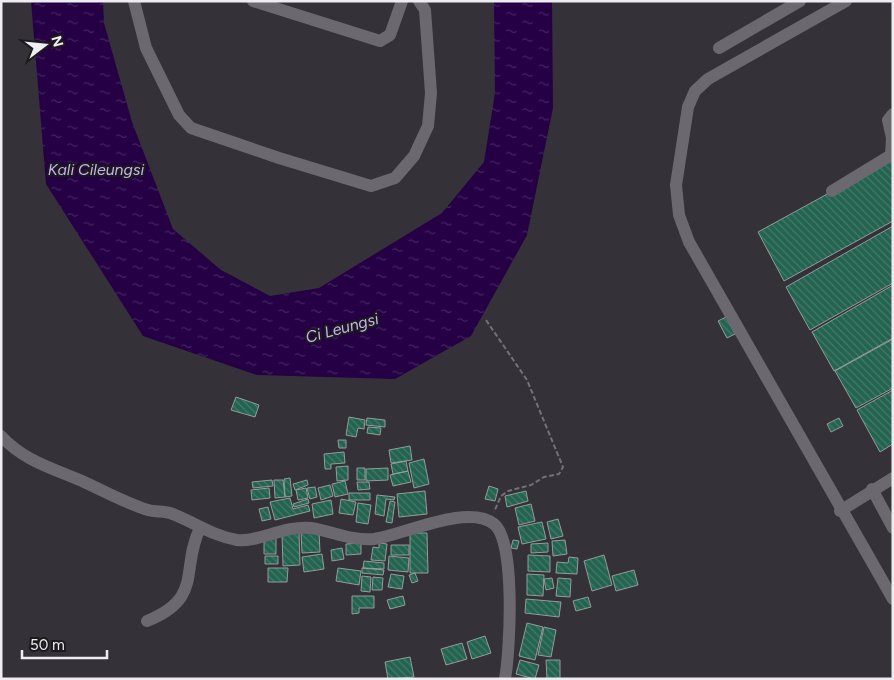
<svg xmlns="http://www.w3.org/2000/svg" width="894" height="680" font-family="Figtree,sans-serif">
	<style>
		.water { fill: url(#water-ripples) }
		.building { fill: url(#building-back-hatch); stroke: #939d99 }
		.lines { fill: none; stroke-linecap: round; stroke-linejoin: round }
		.path { stroke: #737177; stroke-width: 2; stroke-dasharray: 5 2.5; stroke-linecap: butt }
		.minor { stroke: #6b6870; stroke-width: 12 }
		.labels { text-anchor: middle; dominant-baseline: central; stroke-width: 4; stroke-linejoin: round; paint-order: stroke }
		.water-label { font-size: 16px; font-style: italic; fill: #cab2f0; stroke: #1b1a1d }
	</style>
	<defs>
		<pattern id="water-ripples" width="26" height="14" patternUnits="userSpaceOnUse" patternTransform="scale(1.25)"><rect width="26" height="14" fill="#250045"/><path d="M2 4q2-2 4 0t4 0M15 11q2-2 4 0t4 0" fill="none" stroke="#452660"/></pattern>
		<pattern id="building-back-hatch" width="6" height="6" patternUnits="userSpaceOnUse" patternTransform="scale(1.25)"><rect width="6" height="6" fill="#236350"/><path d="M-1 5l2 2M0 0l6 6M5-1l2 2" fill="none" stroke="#437a6a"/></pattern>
	</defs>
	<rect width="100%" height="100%" fill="#343138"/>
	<path class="water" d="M31,1H103L104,23L132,122L173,229L221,270L270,296L319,288L442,213L484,162L495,93L494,1H552L553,108L527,235L471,336L395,379L257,375L143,336L46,184Z"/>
	<path class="building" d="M893,158V221L784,281L758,232Z
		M893,226V283L810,330L786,287Z
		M893,285V338L834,371L812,332Z
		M726,317L735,334L727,338L718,321Z
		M893,339V388L856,408L835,371Z
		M893,390V444L880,452L857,410Z
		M236,397L259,405L255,417L231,410Z
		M349,417L365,420L364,429L358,428L356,437L346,435Z
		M367,418L385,420V427L366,425Z
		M839,418L843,426L831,432L827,424Z
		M368,427L381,428L380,435L367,433Z
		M338,440H346V448H339Z
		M410,446L412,460L391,463L389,450Z
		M344,452L345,463L331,464V469H325L324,454Z
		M424,459L429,484L414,488L409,463Z
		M406,461L408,471L393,474L391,464Z
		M348,466V480L337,481L336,467Z
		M357,468H365V480H357Z
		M388,468V480L366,481V469Z
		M408,471L411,482L393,486L390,475Z
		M290,478L292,496L285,497L284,479Z
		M272,480L273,486L253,488L252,482Z
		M274,480H283L285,497L275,498Z
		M307,480L308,485L295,490L293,484Z
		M345,481L348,494L335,497L332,484Z
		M357,482H369L370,489L358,490Z
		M330,485L333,496L321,500L318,488Z
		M489,486L498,489L495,501L485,499Z
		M315,487L317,497L310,499L307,488Z
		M269,488L270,498L252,500L251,490Z
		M306,488L308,498L298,500L296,490Z
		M425,491L427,514L399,517L397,494Z
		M526,491L528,501L507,507L505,496Z
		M349,493H370V500H349Z
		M377,495L395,497L394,500L386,499L384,516L375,514Z
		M290,498L293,509L308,505L310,511L275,520L270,502Z
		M308,499L309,503L294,507L293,504Z
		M341,499L356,502L353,515L339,513Z
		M331,500L333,514L314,518L312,504Z
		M390,501L395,502L392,523L386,522Z
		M358,503L371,505L368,524L356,522Z
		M531,504L535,521L519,525L515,508Z
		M268,507L271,519L262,521L259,509Z
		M558,519L563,536L551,539L547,522Z
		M542,522L546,539L522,544L518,527Z
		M319,531L320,552L302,553L301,532Z
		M282,533H299L300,565L283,566Z
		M410,533H427L428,573H410Z
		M264,538H276V554H264Z
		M513,540L519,541L517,549L511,548Z
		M565,540L567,554L553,556L552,541Z
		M361,543V554L346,555V544Z
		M379,543L387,544L385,561L371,560L373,547L379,548Z
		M548,543V552L531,553V544Z
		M391,545H409V555H391Z
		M342,548L344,559L332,561L331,550Z
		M322,554L324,569L304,572L302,557Z
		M528,555L550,556V572L528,571Z
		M604,555L612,585L592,591L584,561Z
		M265,556H278V564H265Z
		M389,556L409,558L408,572L388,570Z
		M569,557L578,558L577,574L556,573L557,562L568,563Z
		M364,561L384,563V569L363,568Z
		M268,568H288L287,582H268Z
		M338,568L361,571L359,585L336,581Z
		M362,568L384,570L383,575L362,573Z
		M634,570L638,585L616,591L612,576Z
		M415,573L418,581L412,583L409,575Z
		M391,574L404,576L402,589L388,587Z
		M527,574L544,575L543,596L527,595Z
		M362,576L371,577L370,592L361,591Z
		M373,577L383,578L382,590H372Z
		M552,578L554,588L546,590L544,579Z
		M558,578L571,579L570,597L556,596Z
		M352,596H374V608H359V613L352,614Z
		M403,596L405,605L390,609L387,600Z
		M588,597L591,607L576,611L573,601Z
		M526,599L561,602L559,617L525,613Z
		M527,623L543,627L535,660L519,656Z
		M544,627L556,630L551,657L538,655Z
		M485,636L491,653L472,659L467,642Z
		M462,643L467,659L446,665L441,649Z
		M410,657L414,677L388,679L385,662Z
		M520,660L539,665L535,679L516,674Z
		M546,660H560V679H547Z"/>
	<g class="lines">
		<path class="path" d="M486,320L527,380L563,467L559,474L544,477L531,485L508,491L501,496L494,512"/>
		<path class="minor" d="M134,1L146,48L179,115L191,128L279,158L371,186L395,178L414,156L428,126L431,93L425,10L419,1
			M253,1L380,41L390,35L402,1
			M846,1L708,79L695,91L688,107L676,185L679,215L689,242L893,599
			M719,48L800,1
			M832,191L891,155L892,138L888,120L893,114
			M1,436C24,461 52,468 82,481C104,491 125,503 148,510C155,512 163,511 170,513C193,521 212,536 237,540C257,543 285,525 311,528C332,531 351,541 374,539C404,535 468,503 494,524C516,541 510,651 505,679
			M872,489L893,528
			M840,511L893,478
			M147,621C204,598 180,570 200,528"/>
	</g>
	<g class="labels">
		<g class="water-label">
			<text x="96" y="169">Kali Cileungsi</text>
			<text transform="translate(342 328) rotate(-15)">Ci Leungsi</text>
		</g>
	</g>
	<rect width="894" height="680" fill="none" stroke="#eeedf1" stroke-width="5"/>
	<g transform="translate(45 45) rotate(74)" stroke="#1b1a1d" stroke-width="4" paint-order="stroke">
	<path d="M0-4L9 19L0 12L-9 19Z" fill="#eeedf1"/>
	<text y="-8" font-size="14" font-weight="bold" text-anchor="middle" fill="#eeedf1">N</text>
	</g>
	<path d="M22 650v8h85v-8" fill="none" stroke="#eeedf1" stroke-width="2.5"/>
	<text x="30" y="650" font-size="15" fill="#eeedf1" stroke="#1b1a1d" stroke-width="4" paint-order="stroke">50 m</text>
</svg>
